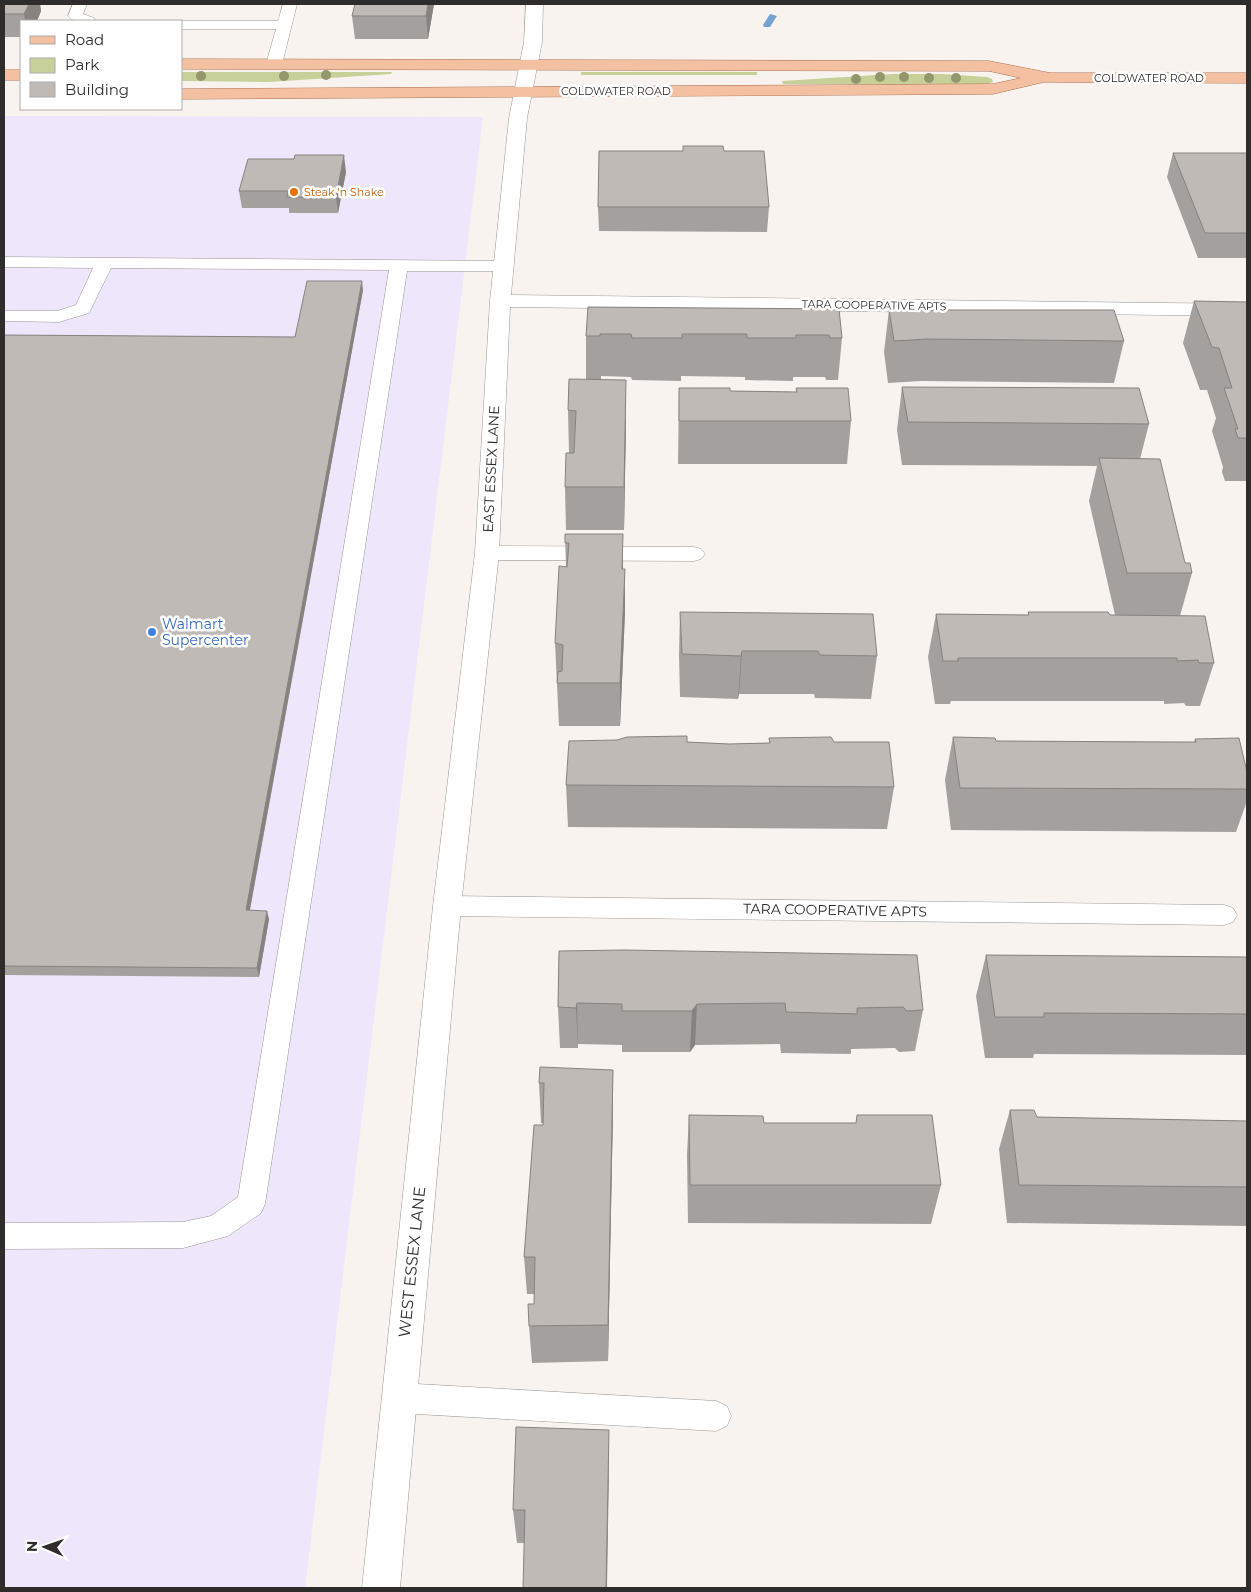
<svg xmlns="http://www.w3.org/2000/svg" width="1251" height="1592" font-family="Montserrat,sans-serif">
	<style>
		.commercial { fill: #eee6fb }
		.green { fill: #c7d099 }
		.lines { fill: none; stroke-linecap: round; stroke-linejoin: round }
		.stream { fill: #73a3ce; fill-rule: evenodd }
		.service-casing { stroke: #9a9591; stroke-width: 1 }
		.minor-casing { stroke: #9a9591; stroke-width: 1 }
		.primary-casing { stroke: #a97150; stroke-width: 1 }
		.service { fill: #fff; fill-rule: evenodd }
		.minor { fill: #fff; fill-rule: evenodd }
		.primary { fill: #f3c0a2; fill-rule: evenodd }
		.tree { fill: #94966c }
		.wall { fill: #a4a09d }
		.shaded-wall { fill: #86827f }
		.building { fill: #bfbab6; stroke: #86827f }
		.food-dot { fill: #e8710a; stroke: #fff; stroke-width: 2 }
		.shop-dot { fill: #3f7fe0; stroke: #fff; stroke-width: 2 }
		.labels { text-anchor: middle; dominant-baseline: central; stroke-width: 5; stroke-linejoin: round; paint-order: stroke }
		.far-street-label { font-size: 11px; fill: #2f2d2c; stroke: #fff }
		.far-food-label { font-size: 11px; fill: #c56008; stroke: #fff; text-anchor: start }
		.street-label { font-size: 14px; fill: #2f2d2c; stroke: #fff }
		.shop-label { font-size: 14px; fill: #366cbe; stroke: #fff; text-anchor: start }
		.near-street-label { font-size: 16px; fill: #2f2d2c; stroke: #fff }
	</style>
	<rect width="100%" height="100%" fill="#f8f3ef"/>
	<path class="commercial" d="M4,116L483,117L305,1588H4Z"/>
	<path class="green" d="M181,72H392L391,74L269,82L181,81Z
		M581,72H757V75H581Z
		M893,74H942L987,77L992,79L993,82L987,84H783L782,81Z"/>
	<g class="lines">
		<path class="stream" d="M770,14L777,16L770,27H764L763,25Z"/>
		<defs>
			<path id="service" d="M73,4H87L83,14L94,18L96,21C87,21 74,24 68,16Z
				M283,4H297L282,64L279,67H269L266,64L276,29H181V21H178H278Z
				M4,257L505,261L511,262L514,266L511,270L505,271H407L265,1204L261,1213L228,1236L183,1248L4,1249V1223L183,1222L211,1216L238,1197L389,270L111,268L89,313L59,322L4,321V311H57L76,305L93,268L4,267Z
				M487,546L694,547L701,549L705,554L701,559L694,561L487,560L480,558L477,553L480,548Z
				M447,896L1224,905L1233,908L1237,915L1233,922L1224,925L447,916L438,913L435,906L438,899Z
				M399,1383L716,1401L727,1406L731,1416L727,1426L716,1431L399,1413L388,1408L384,1398L388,1388Z"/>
			<path id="minor" d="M526,4H543L542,42L527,118L511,295L1247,304V316L510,307L499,553L461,906L400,1588H362L433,906L475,553L490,301L509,118L524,42Z"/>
			<path id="primary" d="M181,59L989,61L1050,73H1247V83L1044,82L993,94L181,99V89L993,84L1021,78L989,71L181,69Z
				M4,70H21V80H4Z"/>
		</defs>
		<use href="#service" class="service-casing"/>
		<use href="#minor" class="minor-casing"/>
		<use href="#primary" class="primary-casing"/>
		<use href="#service" class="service"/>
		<use href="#minor" class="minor"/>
		<use href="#primary" class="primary"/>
	</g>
	<g class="tree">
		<circle cx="326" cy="75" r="5"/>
		<circle cx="201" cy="76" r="5"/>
		<circle cx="284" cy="76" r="5"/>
		<circle cx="880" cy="77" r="5"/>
		<circle cx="904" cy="77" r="5"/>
		<circle cx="929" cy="78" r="5"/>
		<circle cx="956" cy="78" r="5"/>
		<circle cx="856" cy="79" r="5"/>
	</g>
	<path class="wall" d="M4,4H40L41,11L37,21H21V37H4Z
		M115,4H219L218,5Z
		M355,4H434L428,39H355L352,16Z
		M724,151L769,207L767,232L599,231L598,207Z
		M1173,153H1247V258H1198L1167,177Z
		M346,172L338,213H289V208H242L239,191Z
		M363,290L250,910L269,919L259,977L4,975V335L295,337Z
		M1194,301L1247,302V481H1225L1222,472L1223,467L1212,431L1216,418L1207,390H1200L1183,343Z
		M588,307L839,309L842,338L838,380H826L825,377H793V381L745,380V377L681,376V381L632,380L631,377L601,376V379H586V336Z
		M889,310L1124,341L1114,383L921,381L888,383L884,352Z
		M569,379L626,422L624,530H566L565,487L569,453L568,410Z
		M902,387L1149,424L1140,459L1185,563L1192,573L1180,616L1214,663L1200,706H1186L1184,703L1164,704V701H951L950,704H935L928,657L936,614L1028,615V612L1115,615L1089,501L1097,466L902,465L897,430Z
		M679,388L730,391L796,392V388L851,421L847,464H678Z
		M565,534L623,569L625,612L620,726H559L555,643L566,567Z
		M680,612L877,656L871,699L815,698L814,694H739L738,699L680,697L679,655Z
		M953,737L996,741L1194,742L1195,739L1247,772V801L1236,832L951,830L945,780Z
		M769,738L834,742L894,787L887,829L568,827L566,785L687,742L729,744L769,743Z
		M559,951L923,1010L915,1051L899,1052L895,1048L851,1049V1054L781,1053L780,1044L695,1045L690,1052H622V1045L578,1044V1048H560L558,1007Z
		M986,955L1247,957V1055L1034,1054L1033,1058H985L976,996Z
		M613,1070V1110L608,1361L532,1363L529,1326L534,1304V1294H527L524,1257L543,1125V1123H541L539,1083Z
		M1010,1110L1037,1117L1247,1121V1226L1007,1223L999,1149Z
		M689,1115L764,1123L941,1185L931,1224L688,1223L687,1155Z
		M609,1464L524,1543H517L513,1510Z"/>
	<path class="shaded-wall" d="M29,4H40L41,11L37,21H25L24,14Z
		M428,4H434L428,39L426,16Z
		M344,155L346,172L338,213L336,197Z
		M362,281L363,290L248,919L246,910Z
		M626,380V422L624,530V487Z
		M623,534V577L622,569Z
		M625,569V612L620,726V683Z
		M742,651L739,694L738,699L741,656Z
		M267,911L269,919L259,977L257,968Z
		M577,1003L578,1044V1048L576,1008Z
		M697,1004L695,1045L690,1052L692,1011Z
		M613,1070V1110L608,1361V1325Z
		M609,1430V1464L607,1588H606Z"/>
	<path class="building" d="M4,4H29L24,14H4Z
		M355,4H428L426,16H352Z
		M683,146H723L724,151H764L769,207H598L599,151H683Z
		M1173,153H1247V233H1205Z
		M295,155H344L336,197H287L288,191H239L248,159H294Z
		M307,281H362L246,910L267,911L257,968L4,966V335L295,337Z
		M1194,301L1247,302V438H1238L1235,429H1238L1224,388H1232L1219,348L1212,347Z
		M588,307L839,309L842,338H830L829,335H796V338H747V334H682V338H632L631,334H600V336H586Z
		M889,310H1114L1124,341L927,339L894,341Z
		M569,379L626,380L624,487H565L566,453H574L576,411L568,410Z
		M902,387L1139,388L1149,424L908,422Z
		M679,388H730V391L797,392L796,388H848L851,421H679Z
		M1099,458L1160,459L1185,563H1190L1192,573H1127Z
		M565,534H623L622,569H625L620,683H557L558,672L562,671L563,645L555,643L559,566L567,567L569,543H565Z
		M680,612L873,614L877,656L820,655L818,651H742L741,656L682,654Z
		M1028,612H1108L1110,615L1205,616L1214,663H1199L1198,660L1177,661V658H958V661H943L936,614L1029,615Z
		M687,736V742L729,744L770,743L769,738L831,737L834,742H889L894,787L566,785L569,741L617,740L627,737Z
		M953,737L995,738L996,741L1161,742H1196L1195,739L1239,738L1247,772V789L960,788Z
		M624,950L917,955L923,1010L907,1011L903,1007L857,1008V1014L786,1012L785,1003L697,1004L692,1011H622V1004L577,1003L576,1008L558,1007L559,951Z
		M986,955L1247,957V1014L1044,1013V1017H995Z
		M540,1067L613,1070L608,1325L529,1326L528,1304H534L535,1257H524L534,1125H543L544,1083H539Z
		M1010,1110H1034L1037,1117L1247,1121V1187L1019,1185Z
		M689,1115L763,1116L764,1123H856L857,1115H932L941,1185H690Z
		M516,1427L609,1430L606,1588H523L525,1510H513Z"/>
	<circle class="food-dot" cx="294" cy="192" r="5"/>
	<circle class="shop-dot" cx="152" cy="632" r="5"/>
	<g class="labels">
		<g class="far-street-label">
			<text x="1149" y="78">COLDWATER ROAD</text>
			<text x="616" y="91">COLDWATER ROAD</text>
			<text transform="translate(874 305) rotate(1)">TARA COOPERATIVE APTS</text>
		</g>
		<g class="far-food-label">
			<text x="304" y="192">Steak 'n Shake</text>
		</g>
		<g class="street-label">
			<text transform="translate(491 469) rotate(-87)">EAST ESSEX LANE</text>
			<text transform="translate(835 910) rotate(1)">TARA COOPERATIVE APTS</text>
		</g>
		<g class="shop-label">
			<text x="162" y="624">Walmart<tspan x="162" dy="16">Supercenter</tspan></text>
		</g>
		<g class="near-street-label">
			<text transform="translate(412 1262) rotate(-84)">WEST ESSEX LANE</text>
		</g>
	</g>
	<rect width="1251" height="1592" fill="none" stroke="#2f2d2c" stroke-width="10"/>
	<rect x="20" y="20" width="162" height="90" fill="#ffffff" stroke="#acabab"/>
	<rect x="30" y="36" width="25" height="8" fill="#f3c0a2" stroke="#acabab"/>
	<text x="65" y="45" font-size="15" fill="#2f2d2c">Road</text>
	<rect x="30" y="58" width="25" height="15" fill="#c7d099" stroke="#acabab"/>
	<text x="65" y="70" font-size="15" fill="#2f2d2c">Park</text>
	<rect x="30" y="82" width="25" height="15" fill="#bfbab6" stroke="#acabab"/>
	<text x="65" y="95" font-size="15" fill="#2f2d2c">Building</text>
	<g transform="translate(45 1547) rotate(272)" stroke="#ffffff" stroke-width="4" paint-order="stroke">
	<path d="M0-4L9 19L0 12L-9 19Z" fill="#2f2d2c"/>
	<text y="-8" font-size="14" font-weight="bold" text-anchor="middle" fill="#2f2d2c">N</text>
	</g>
</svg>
